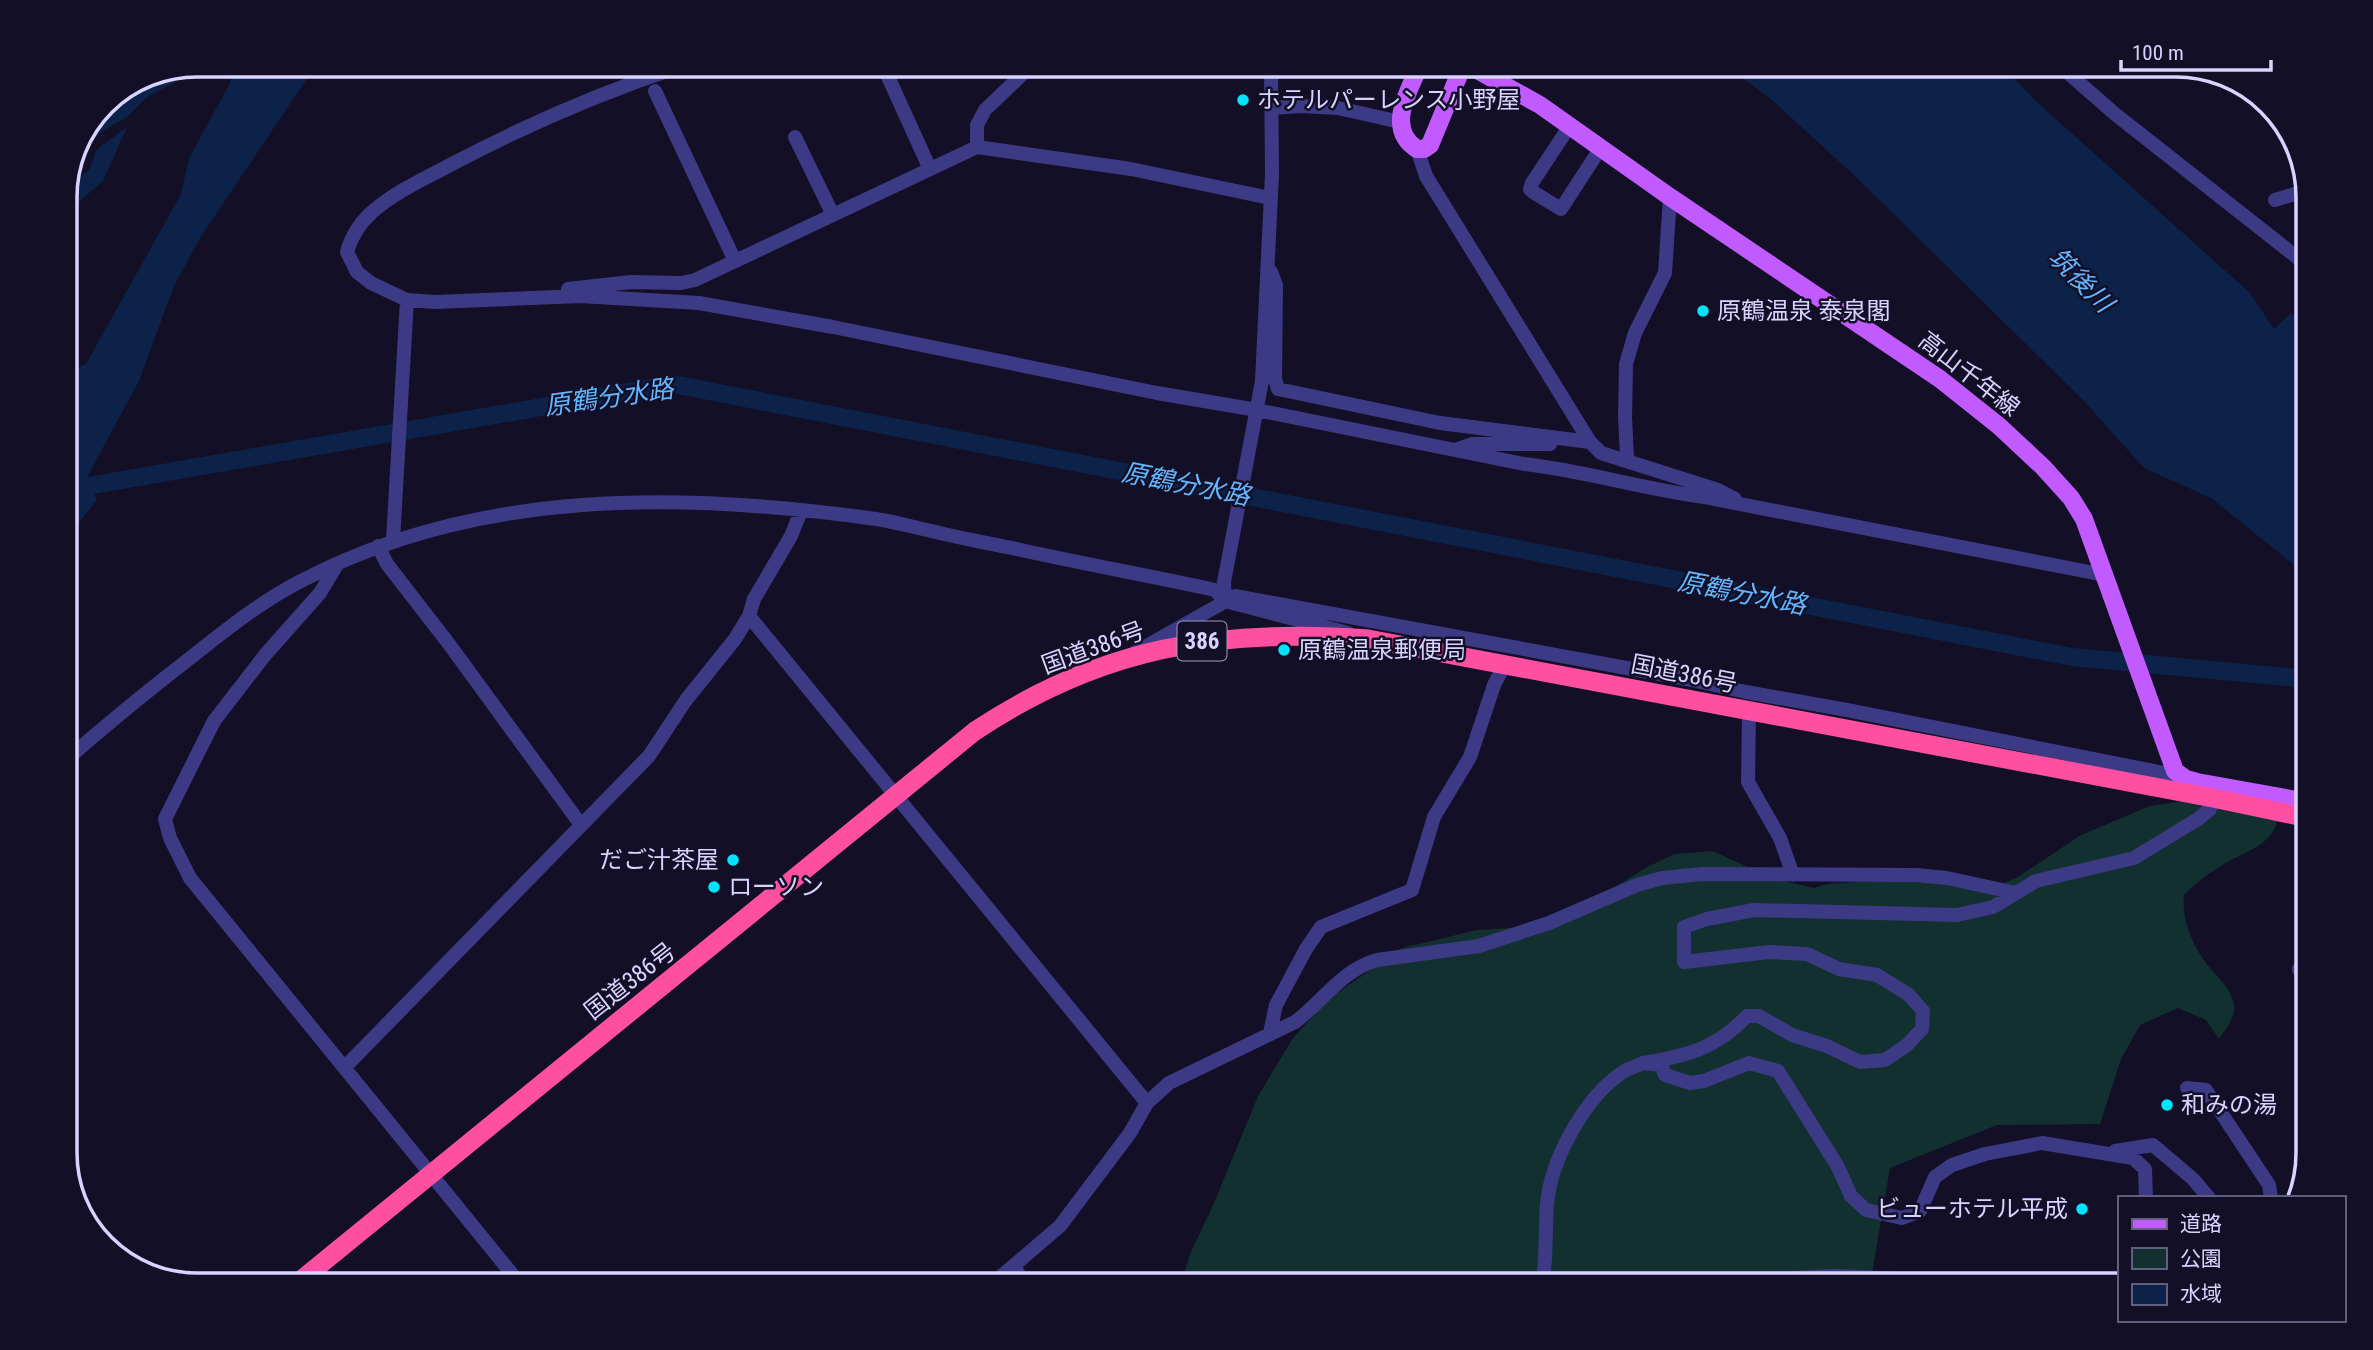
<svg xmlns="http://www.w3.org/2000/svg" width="2373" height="1350" font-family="'Roboto Condensed','Noto Sans JP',sans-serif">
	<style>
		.green { fill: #12302f }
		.water { fill: #0c2248 }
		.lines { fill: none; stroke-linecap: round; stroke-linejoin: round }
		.river { stroke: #0c2248; stroke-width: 18 }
		.minor { stroke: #3d3a85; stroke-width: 14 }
		.major { stroke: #c25bff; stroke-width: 18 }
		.highway { stroke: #ff4fa3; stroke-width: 19 }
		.poi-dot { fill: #00e5ff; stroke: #130f26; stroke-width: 2.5 }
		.labels { text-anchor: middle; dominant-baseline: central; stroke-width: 5; stroke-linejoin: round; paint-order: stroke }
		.shield { fill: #130f26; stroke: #9e99be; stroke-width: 2 }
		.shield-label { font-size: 23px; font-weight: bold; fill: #d9d4ff }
		.poi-label { font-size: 24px; fill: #d9d4ff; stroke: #130f26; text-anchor: start }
		.street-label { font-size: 24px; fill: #d9d4ff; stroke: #130f26 }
		.water-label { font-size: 26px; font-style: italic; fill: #62b6ff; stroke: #130f26 }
		.rim { fill: none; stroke: #d9d4ff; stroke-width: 3.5 }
	</style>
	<rect width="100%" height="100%" fill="#130f26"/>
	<path class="green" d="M2205,798L2278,815C2276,845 2245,851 2224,864C2209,873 2196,883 2184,895C2181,921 2194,949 2211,969C2220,980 2232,990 2234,1005C2236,1017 2225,1030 2219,1039L2206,1020L2178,1008L2140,1025L2121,1059L2100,1124L1997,1125L1890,1168L1870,1285H1181L1190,1254L1214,1203L1258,1096L1293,1038L1330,998L1402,948L1477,930L1513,928L1547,919L1615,887L1647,867L1675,854L1713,851L1771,878L1814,888L1827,884L1884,880L1999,885L2018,877L2081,835L2150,806Z"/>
	<path class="water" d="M236,65H295L293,70L295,73L304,65H313L306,80L200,238L174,286L139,381L87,477L97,500L65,540V388L76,369L86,364L181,194L189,158L228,87Z
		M1725,65H2001L2039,104L2250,293L2274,329L2291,313L2308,326V576L2211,498L2144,468L2083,400L1856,177L1772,100Z
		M189,66L176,82L147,97L127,117L101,132L80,154L104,103L147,75Z
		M127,127L103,181L65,214V188L69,180L71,182L89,170L97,149Z"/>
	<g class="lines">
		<path class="river" d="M65,490L673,384L2072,657L2308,679"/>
		<path class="minor" d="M684,65C605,91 528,124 454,163C426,178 396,191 372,212C360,223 351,237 347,252L357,272L371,283L407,300L435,302L580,296L699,303L833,327L1157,393L1257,410L1524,464C1585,471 1643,489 1704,497L2105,575
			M880,65L885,70L930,169
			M2059,65L2115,114L2308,266
			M655,91L735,261
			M1271,108L1302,106L1338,108L1400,122
			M1569,127L1532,183L1530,189L1533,192L1561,209L1600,149
			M795,137L833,215
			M977,147V125L985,110L1032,65
			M1417,149L1426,176L1590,442L1601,453L1718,490L1735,499
			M2275,200L2308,190
			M1271,272L1276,285L1275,379L1278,389L1440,423L1590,442
			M568,289L631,282L681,283L695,280L977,147L1131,169L1270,198
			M1455,450L1472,444H1550
			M1622,460L1627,457L1625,417L1626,364L1635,333L1665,273L1670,197
			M393,540L407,300
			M378,546L387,564L449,644L581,825
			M338,563L320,593L265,655L214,721L165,819L170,838L190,878L521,1285
			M1225,601L1224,582L1262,381L1272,174L1271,65
			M749,616L1147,1103
			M1134,653L1235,596L1692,680L1746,692L1847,710L2164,773L2179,774
			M1749,711L1748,782L1780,838L1793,875
			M65,761C107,724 150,689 194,655C228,628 262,601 301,581C478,488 683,492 876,519C896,522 916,528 936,532C964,539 993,544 1021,550C1085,564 1150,576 1215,590L1225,601L1348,633
			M2308,958L2299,969L2308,991
			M1270,1033L1276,1005L1306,949L1321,927L1412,890L1434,817L1470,757L1494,685L1505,664
			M345,1067L649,756L686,700L735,639L749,616L754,599L791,536L801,511
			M2187,1088L2206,1090L2269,1185L2271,1198
			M2115,1151L2153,1145L2193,1179L2209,1198
			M2146,1198L2145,1169L2133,1158L2042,1143L1985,1154L1952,1165L1935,1177L1920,1211L1902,1218L1866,1210L1851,1196L1838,1167L1778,1071L1749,1063L1704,1081L1690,1083L1665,1075L1661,1065L1643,1063C1686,1056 1716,1049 1747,1016H1759L1792,1035L1827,1046L1860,1062L1885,1060L1907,1045L1922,1029L1923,1011L1909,995L1877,975L1839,969L1807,954L1769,952L1684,962V927L1707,919L1754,910L1957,915L1993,907L2036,881L2134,858L2198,819L2210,809L2213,798
			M1015,1266L1023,1285
			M991,1285L1060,1226L1130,1133L1147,1103L1169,1083L1295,1022C1323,1001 1342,970 1377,960L1479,946L1549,923L1637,885L1662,878L1702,874L1916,875L1947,878L2016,893
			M1542,1285C1547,1259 1545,1231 1547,1204C1551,1159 1585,1097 1623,1072C1629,1068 1637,1066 1643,1063
			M1760,1285L1792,1278L1835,1276L2036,1285"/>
		<path class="major" d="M1420,65C1409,90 1385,129 1417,149H1424L1430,145L1463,65
			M1468,65L1540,105L1670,197L1940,379L1999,426L2043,467L2071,498L2084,519L2175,771L2186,779L2197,782L2308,802"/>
		<path class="highway" d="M295,1285L975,731C1101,647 1219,628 1368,639L2213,798L2308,818"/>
	</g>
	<g class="poi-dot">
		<circle cx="1243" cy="100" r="7"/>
		<circle cx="1703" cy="311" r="7"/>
		<circle cx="1284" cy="650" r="7"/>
		<circle cx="733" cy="860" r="7"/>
		<circle cx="714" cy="887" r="7"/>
		<circle cx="2167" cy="1105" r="7"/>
		<circle cx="2082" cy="1209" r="7"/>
	</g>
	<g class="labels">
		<rect class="shield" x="1177.5" y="621.5" width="49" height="39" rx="5"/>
		<g class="shield-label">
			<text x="1202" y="641">386</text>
		</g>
		<g class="poi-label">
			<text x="1257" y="100">ホテルパーレンス小野屋</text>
			<text x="1717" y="311">原鶴温泉 泰泉閣</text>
			<text x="1298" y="650">原鶴温泉郵便局</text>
			<text x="719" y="860" text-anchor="end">だご汁茶屋</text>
			<text x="728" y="887">ローソン</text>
			<text x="2181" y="1105">和みの湯</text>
			<text x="2068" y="1209" text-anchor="end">ビューホテル平成</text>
		</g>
		<g class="street-label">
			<text transform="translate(1969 374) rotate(38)">高山千年線</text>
			<text transform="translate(1093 648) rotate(-20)">国道386号</text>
			<text transform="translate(1684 674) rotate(11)">国道386号</text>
			<text transform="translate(630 981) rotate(-38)">国道386号</text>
		</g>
		<g class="water-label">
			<text transform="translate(2081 280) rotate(45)">筑後川</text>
			<text transform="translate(609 397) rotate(-8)">原鶴分水路</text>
			<text transform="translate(1186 484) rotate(11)">原鶴分水路</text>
			<text transform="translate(1742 593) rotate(11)">原鶴分水路</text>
		</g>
	</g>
	<path d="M0 0H2373V1350H0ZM197 77H2176A120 120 0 0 1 2296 197V1153A120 120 0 0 1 2176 1273H197A120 120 0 0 1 77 1153V197A120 120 0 0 1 197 77Z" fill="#130f26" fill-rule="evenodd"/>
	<path class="rim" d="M197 77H2176A120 120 0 0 1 2296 197V1153A120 120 0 0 1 2176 1273H197A120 120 0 0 1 77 1153V197A120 120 0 0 1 197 77Z"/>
	<rect x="2118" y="1196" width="228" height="126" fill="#130f26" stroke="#625e7d" stroke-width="2"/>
	<rect x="2132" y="1219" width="35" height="10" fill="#c25bff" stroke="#625e7d" stroke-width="2"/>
	<text x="2180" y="1231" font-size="21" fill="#d9d4ff">道路</text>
	<rect x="2132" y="1248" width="35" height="21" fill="#12302f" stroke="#625e7d" stroke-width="2"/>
	<text x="2180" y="1266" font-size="21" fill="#d9d4ff">公園</text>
	<rect x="2132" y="1284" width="35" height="21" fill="#0c2248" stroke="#625e7d" stroke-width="2"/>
	<text x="2180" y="1301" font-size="21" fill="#d9d4ff">水域</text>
	<path d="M2121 60v10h150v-10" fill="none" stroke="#d9d4ff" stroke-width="3.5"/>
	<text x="2132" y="60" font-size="21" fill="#d9d4ff" stroke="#130f26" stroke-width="5" paint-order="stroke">100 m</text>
</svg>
